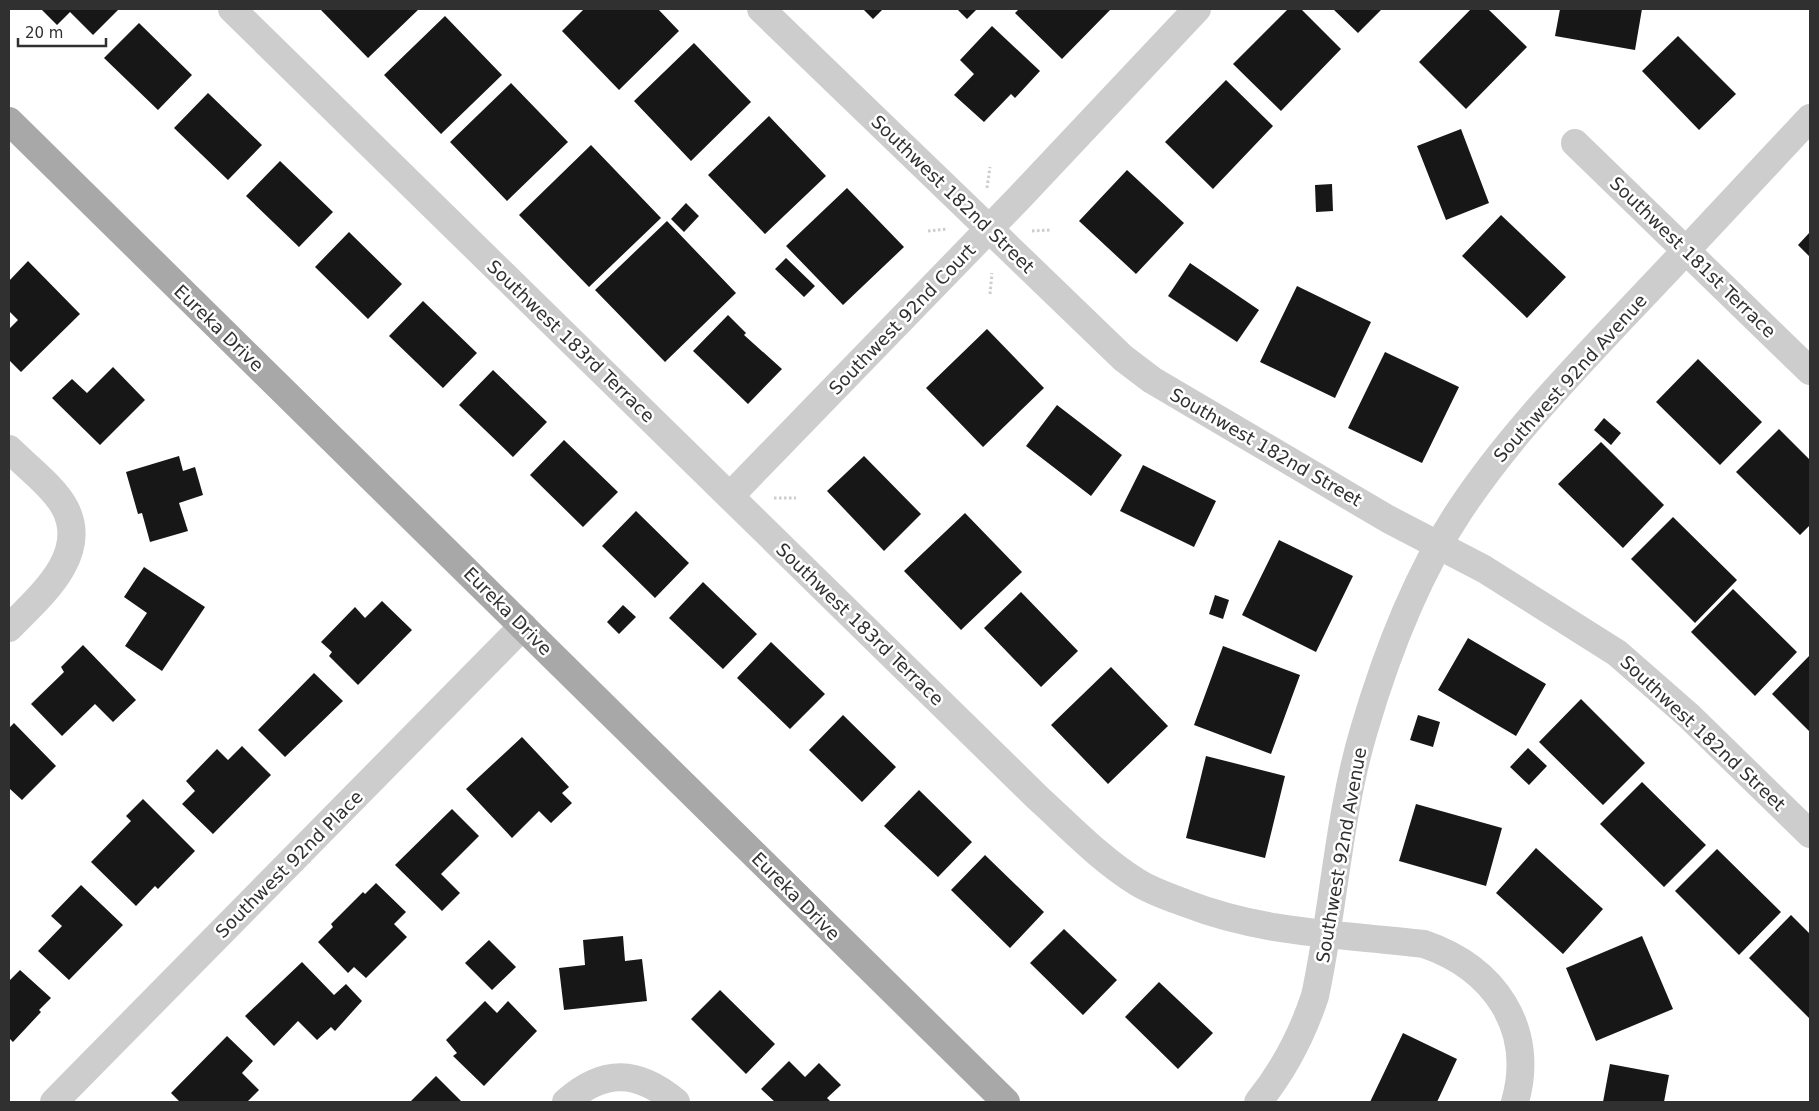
<svg xmlns="http://www.w3.org/2000/svg" width="1819" height="1111" font-family="'DejaVu Sans',sans-serif">
	<style>
		.building { fill: #171717 }
		.lines { fill: none; stroke-linecap: round; stroke-linejoin: round }
		.path { stroke: #cdcdcd; stroke-width: 3; stroke-dasharray: 2.5 2.5; stroke-linecap: butt }
		.minor { stroke: #cdcdcd; stroke-width: 28 }
		.major { stroke: #a8a8a8; stroke-width: 28 }
		.labels { text-anchor: middle; dominant-baseline: central; stroke-width: 5; stroke-linejoin: round; paint-order: stroke }
		.street-label { font-size: 18px; fill: #303030; stroke: #fff }
	</style>
	<rect width="100%" height="100%" fill="#fff"/>
	<path class="building" d="M41,9H119L93,35L70,12L57,25Z
		M320,9H419L368,58Z
		M584,9H658L679,31L619,90L562,31Z
		M863,9H883L873,19Z
		M957,9H977L967,19Z
		M1019,9H1111L1062,59L1015,13Z
		M1288,9H1301L1341,49L1281,111L1233,64Z
		M1333,9H1382L1358,33Z
		M1471,9H1488L1527,47L1466,109L1419,62Z
		M1560,9H1642L1635,50L1555,36Z
		M445,16L502,75L441,134L384,75Z
		M139,23L192,75L158,110L104,58Z
		M992,26L1040,71L1015,98L1011,94L984,122L954,95L974,74L960,60Z
		M1678,36L1736,94L1699,130L1642,71Z
		M694,43L751,102L691,161L634,101Z
		M1226,80L1273,126L1213,189L1165,142Z
		M511,83L568,142L507,201L450,142Z
		M208,93L262,145L228,180L174,128Z
		M769,116L826,176L765,234L708,175Z
		M1461,129L1489,203L1446,220L1417,146Z
		M591,145L661,218L589,287L519,215Z
		M280,161L333,212L299,247L246,196Z
		M1127,170L1184,223L1136,274L1079,221Z
		M1332,184L1333,211L1316,212L1315,185Z
		M847,188L904,247L843,305L786,246Z
		M686,203L699,216L684,232L671,219Z
		M1501,215L1566,277L1527,318L1462,256Z
		M667,221L736,293L665,362L595,290Z
		M349,232L402,284L368,319L315,267Z
		M1810,232V257L1798,245Z
		M786,258L815,286L804,297L775,269Z
		M28,261L80,314L21,372L9,360V329L18,320L9,311V281Z
		M1190,263L1259,310L1237,342L1168,296Z
		M1297,286L1371,322L1335,398L1260,362Z
		M423,301L477,353L443,388L389,336Z
		M728,315L746,333L744,335L782,369L748,404L693,351Z
		M987,329L1044,388L983,447L926,388Z
		M1385,352L1459,387L1422,463L1348,428Z
		M1698,359L1762,422L1720,465L1656,402Z
		M113,367L145,400L100,445L52,398L72,379L87,393Z
		M493,370L547,422L513,457L459,405Z
		M1057,405L1122,455L1091,496L1026,446Z
		M1604,418L1621,433L1611,445L1594,430Z
		M1779,429L1810,460V525L1800,535L1736,472Z
		M564,440L618,492L583,527L530,475Z
		M1601,442L1664,505L1623,548L1558,484Z
		M179,456L183,471L195,467L203,495L179,503L188,531L150,542L142,513L138,514L126,472Z
		M864,456L921,514L884,551L827,491Z
		M1143,465L1216,501L1194,547L1120,511Z
		M636,511L689,563L655,598L602,546Z
		M965,513L1022,572L961,630L904,571Z
		M1673,517L1737,580L1695,623L1631,559Z
		M1279,540L1353,576L1316,652L1242,615Z
		M144,567L205,607L162,671L125,646L147,613L124,597Z
		M703,582L757,634L723,669L669,618Z
		M1733,589L1797,652L1755,696L1691,632Z
		M1021,592L1078,651L1041,687L984,628Z
		M1215,595L1229,600L1223,619L1209,614Z
		M382,601L412,630L358,685L329,656L332,652L321,642L355,607L365,618Z
		M623,605L636,617L619,634L607,622Z
		M1468,638L1546,684L1516,736L1438,690Z
		M771,642L825,694L790,729L737,678Z
		M83,645L136,700L113,722L95,704L62,736L31,704L64,672L61,667Z
		M1223,646L1300,675L1271,754L1194,725Z
		M1810,655V732L1772,694Z
		M1111,667L1168,726L1108,784L1051,725Z
		M314,673L343,701L285,757L258,730Z
		M1581,699L1645,763L1603,805L1539,742Z
		M843,715L896,767L862,802L809,750Z
		M1418,715L1440,722L1433,747L1410,740Z
		M14,723L56,766L22,800L10,789L9,790V728Z
		M522,737L569,787L562,793L572,803L551,823L539,811L512,838L466,789Z
		M242,746L271,775L213,834L182,804L195,791L186,781L217,749L228,760Z
		M1528,748L1547,766L1529,785L1510,767Z
		M1206,756L1285,776L1265,858L1186,838Z
		M1642,782L1706,845L1664,887L1600,824Z
		M919,790L972,842L938,877L884,826Z
		M143,799L195,851L158,889L155,886L136,906L91,862L131,821L126,816Z
		M1416,804L1502,828L1486,886L1399,861Z
		M452,809L479,836L441,874L460,893L442,911L395,865Z
		M1536,848L1603,909L1563,954L1496,893Z
		M1717,849L1781,912L1739,955L1675,891Z
		M985,855L1044,912L1010,948L951,890Z
		M376,883L406,912L394,924L407,937L366,978L354,967L348,973L318,942L333,927L331,924L363,892L365,894Z
		M81,885L123,925L69,980L38,951L62,926L51,916Z
		M1791,915L1810,934V1019L1749,958Z
		M1064,929L1117,980L1083,1015L1030,963Z
		M623,936L625,961L642,959L647,1001L564,1010L559,968L585,965L583,940Z
		M1642,936L1673,1009L1596,1041L1566,968Z
		M489,940L516,967L492,990L465,963Z
		M302,962L334,995L346,984L362,1001L335,1031L331,1027L317,1040L298,1021L274,1046L245,1016Z
		M20,970L51,998L39,1010L41,1012L13,1042L10,1039L9,1041V981Z
		M1159,982L1213,1033L1178,1069L1125,1017Z
		M720,990L775,1044L746,1074L691,1019Z
		M485,1001L497,1013L508,1001L537,1031L484,1086L453,1056L457,1053L446,1040Z
		M1403,1033L1457,1059L1437,1102H1370Z
		M227,1036L253,1061L242,1073L259,1090L247,1102H180L171,1093Z
		M789,1061L805,1077L819,1063L841,1085L827,1098L831,1102H775L761,1089Z
		M1610,1064L1669,1075L1664,1102H1603Z
		M436,1076L462,1102H410Z"/>
	<g class="lines">
		<path class="path" d="M987,188L990,167
			M928,231L948,229
			M1032,231L1050,230
			M990,294L992,273
			M774,498H796"/>
		<path class="minor" d="M232,9L1038,798C1070,827 1100,859 1137,882C1151,891 1169,897 1185,903C1264,934 1341,934 1424,944C1494,968 1536,1028 1515,1102
			M761,9L1123,358L1152,380L1388,519L1484,569L1617,653L1689,716L1810,834
			M1575,143L1810,371
			M9,449C26,466 54,487 65,508C90,556 38,598 9,628
			M730,496L1018,199L1197,9
			M54,1102L523,626
			M566,1102C604,1068 638,1070 676,1102
			M1258,1102C1284,1070 1302,1035 1315,996C1334,908 1338,817 1364,730C1386,655 1416,576 1460,510C1507,439 1566,378 1624,316C1687,250 1748,184 1810,118"/>
		<path class="major" d="M9,121L1006,1102"/>
	</g>
	<g class="labels">
		<g class="street-label">
			<text transform="translate(953 194) rotate(44)">Southwest 182nd Street</text>
			<text transform="translate(1693 257) rotate(44)">Southwest 181st Terrace</text>
			<text transform="translate(902 319) rotate(-46)">Southwest 92nd Court</text>
			<text transform="translate(219 328) rotate(44)">Eureka Drive</text>
			<text transform="translate(571 341) rotate(44)">Southwest 183rd Terrace</text>
			<text transform="translate(1570 378) rotate(-48)">Southwest 92nd Avenue</text>
			<text transform="translate(1266 447) rotate(30)">Southwest 182nd Street</text>
			<text transform="translate(508 611) rotate(45)">Eureka Drive</text>
			<text transform="translate(860 624) rotate(44)">Southwest 183rd Terrace</text>
			<text transform="translate(1703 733) rotate(43)">Southwest 182nd Street</text>
			<text transform="translate(1341 855) rotate(-80)">Southwest 92nd Avenue</text>
			<text transform="translate(289 864) rotate(-45)">Southwest 92nd Place</text>
			<text transform="translate(796 896) rotate(45)">Eureka Drive</text>
		</g>
	</g>
	<rect width="1819" height="1111" fill="none" stroke="#303030" stroke-width="20"/>
	<path d="M18 38v8h88v-8" fill="none" stroke="#303030" stroke-width="2.5"/>
	<text x="25" y="38" font-size="15" fill="#303030" stroke="#ffffff" stroke-width="4" paint-order="stroke">20 m</text>
</svg>
